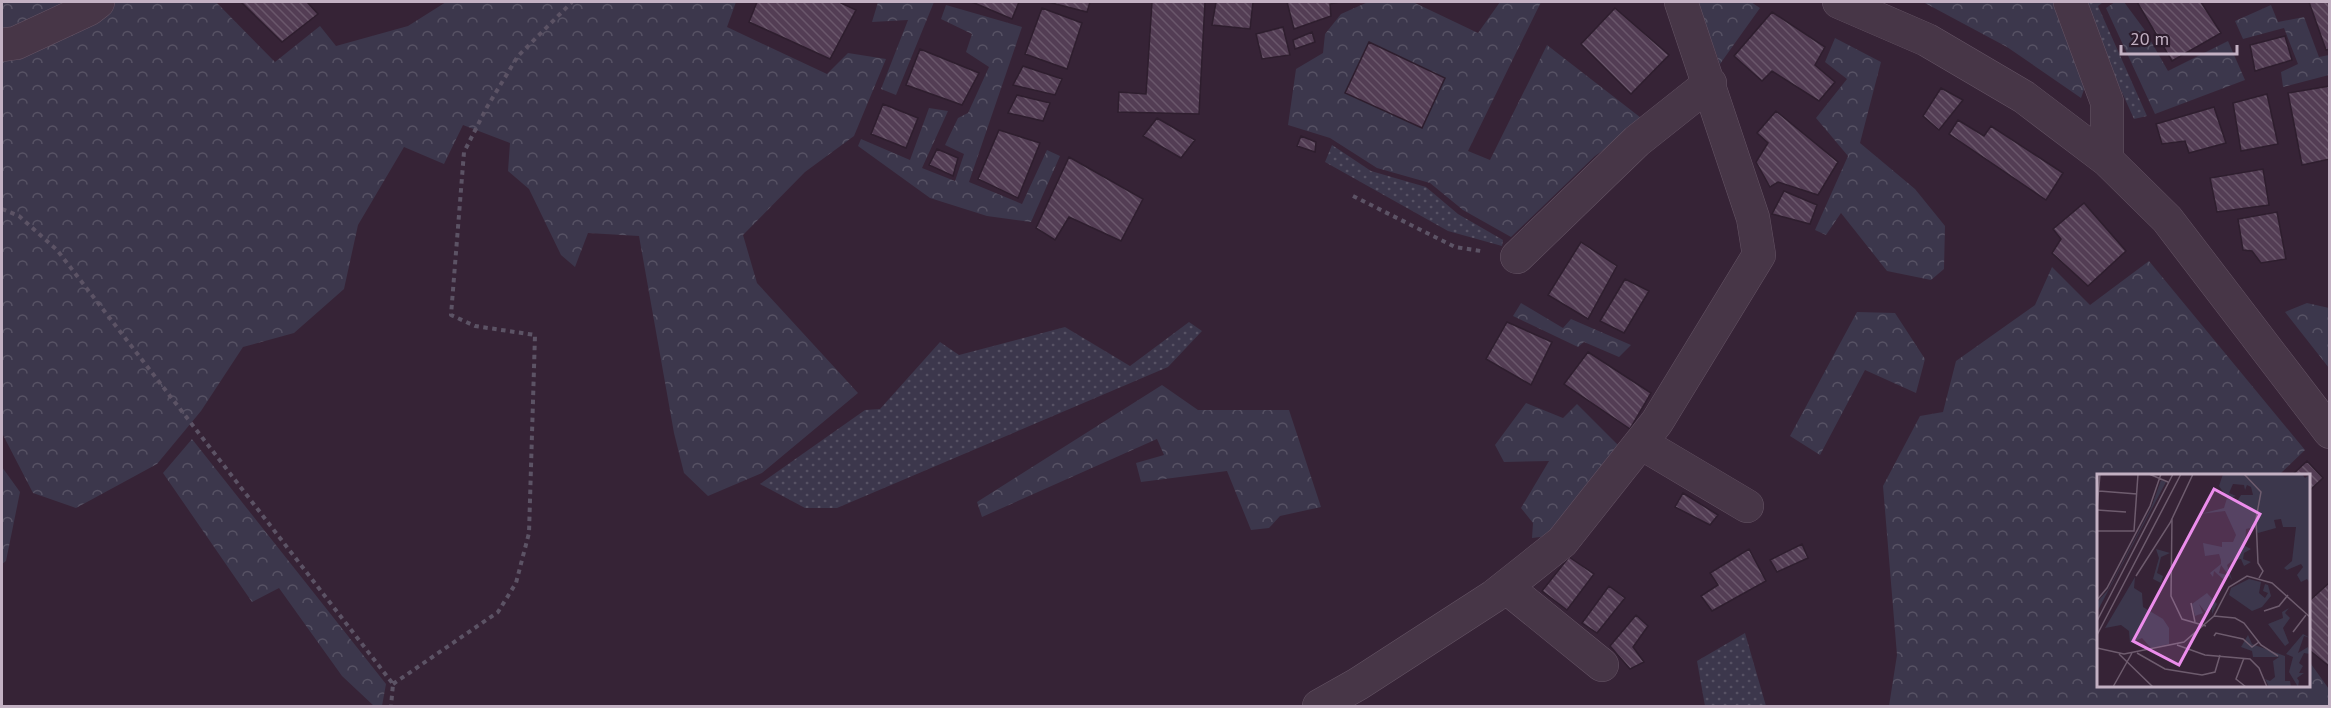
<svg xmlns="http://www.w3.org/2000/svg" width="2331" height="708" font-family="'PT Sans',sans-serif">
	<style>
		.grass { fill: url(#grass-dots) }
		.forest { fill: url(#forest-crowns) }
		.building { fill: url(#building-back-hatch); stroke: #2e1e2e; stroke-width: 1.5 }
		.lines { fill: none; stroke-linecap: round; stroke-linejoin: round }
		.minor-casing { stroke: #655465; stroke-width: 34 }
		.path { stroke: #5c5365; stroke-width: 4; stroke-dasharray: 4.5 4.5; stroke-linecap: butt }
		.minor { stroke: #473647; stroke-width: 33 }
		.inset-road { fill: none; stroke: #6e5c6e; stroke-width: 1.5 }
		.view { fill: #ec8dec; fill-opacity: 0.15; stroke: #ec8dec; stroke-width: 3 }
		.inset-edge { fill: none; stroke: #c3b1c3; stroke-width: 3 }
	</style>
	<defs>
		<pattern id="grass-dots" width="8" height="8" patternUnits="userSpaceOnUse" patternTransform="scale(1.5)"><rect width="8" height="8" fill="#3c374c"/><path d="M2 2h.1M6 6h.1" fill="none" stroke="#575264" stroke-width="1.8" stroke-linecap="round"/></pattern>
		<pattern id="forest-crowns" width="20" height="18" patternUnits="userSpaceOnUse" patternTransform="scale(1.5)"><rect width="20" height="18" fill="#3c374c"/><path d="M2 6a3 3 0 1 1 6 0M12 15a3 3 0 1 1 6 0" fill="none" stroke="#575264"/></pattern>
		<pattern id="building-back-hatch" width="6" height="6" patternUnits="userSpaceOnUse" patternTransform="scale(1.5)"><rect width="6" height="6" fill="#533d54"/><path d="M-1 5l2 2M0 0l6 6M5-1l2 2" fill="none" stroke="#6a576b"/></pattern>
	</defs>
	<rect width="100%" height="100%" fill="#362336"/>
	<path class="grass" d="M2085,2H2103L2098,6L2147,116L2134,119L2095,33Z
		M1332,145L1371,171L1426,187L1458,214L1503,240L1502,246L1448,231L1325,162Z
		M1189,322L1202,331L1168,367L837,508H805L760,484L865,410L880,409L940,342L959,355L1065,327L1130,366Z
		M1745,633L1766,706H1705L1697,661Z"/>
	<path class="forest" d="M2,2H216L275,62L320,26L336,46L408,26L446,2H736L727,27L827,74L848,53L886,59L854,136L805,172L743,235L757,283L858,393L762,473L708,496L684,473L674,433L639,236L588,233L575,267L561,255L529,189L508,171L510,143L463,125L444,164L404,147L358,225L344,289L294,333L243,347L201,411L157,464L76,508L33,493L2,433Z
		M878,2H934L896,95L881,89L908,20L872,22Z
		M1368,2H1413L1478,33L1500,2H1541L1468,151L1490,160L1547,45L1645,121L1595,156L1511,237L1463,210L1430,183L1377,168L1330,138L1288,125L1296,69L1323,53L1325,34L1341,14Z
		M1697,2H1751L1760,8L1720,64Z
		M1923,2H2053L2086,84L2081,98L2007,47Z
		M2115,2H2124L2144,29L2168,71L2228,41L2245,80L2155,114L2106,8Z
		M946,5L1022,27L969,182L1022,204L1047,150L1060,156L1031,222L987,216L930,198L858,146L861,139L910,160L929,108L948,111L922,168L955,181L964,154L945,145L958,118L968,113L989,67L966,52L972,34L941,19Z
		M2271,5L2278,22L2304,17L2319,57L2329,55V75L2283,87L2281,72L2298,64L2284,28L2243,39L2235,21Z
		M1835,38L1881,62L1860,143L1915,189L1945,226L1944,269L1931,280L1887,271L1841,213L1826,235L1815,230L1848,156L1816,118L1847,79L1825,62Z
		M2149,261L2305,450L2279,475L2098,476V686H2308L2309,666L2311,664L2329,689V706H1889L1897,655L1883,486L1920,416L1943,412L1956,361L2035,305L2052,267L2090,305Z
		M1521,303L1563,328L1571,319L1631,345L1619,357L1584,342L1578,347L1513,316Z
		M2307,303L2329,308V368L2285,312Z
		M1857,312L1895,313L1925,359L1916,393L1865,370L1820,455L1790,436Z
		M1162,385L1198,410H1289L1321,507L1280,516L1269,528L1251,530L1227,471L1141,482L1136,463L1164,455L1157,439L982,517L977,502Z
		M1526,403L1563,418L1577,404L1621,448L1549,536L1532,538L1533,523L1521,508L1549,461L1504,462L1495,445Z
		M192,439L386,684L382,706H374L342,676L279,588L252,602L163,473Z
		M2,467L20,492L6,561L2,564Z"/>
	<path class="building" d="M241,2H307L318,14L282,42Z
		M757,2H839L856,10L830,59L749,22Z
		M972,2H1019L1012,19Z
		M1048,2H1090L1087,12Z
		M1152,2H1205L1199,114L1118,112L1119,92L1146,94Z
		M1216,2H1253L1250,29L1212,25Z
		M1287,2H1339L1330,4L1331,16L1294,29Z
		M2137,2H2201L2221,33L2172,61Z
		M2309,2H2330V49L2326,50Z
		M1042,8L1082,23L1067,69L1025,54Z
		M1615,8L1669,55L1631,94L1581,44Z
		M1772,12L1825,47L1815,65L1835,82L1819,101L1772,71L1762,81L1734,56Z
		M1283,27L1290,55L1262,59L1256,34Z
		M1312,32L1315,42L1295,49L1293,40Z
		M2285,36L2292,60L2255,71L2250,45Z
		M1369,42L1445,78L1422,128L1345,93Z
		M920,49L979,73L962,105L906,85Z
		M1023,66L1062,79L1055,95L1013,85Z
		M2330,86V159L2302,165L2288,93Z
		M1941,88L1963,100L1939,130L1923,116Z
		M2267,94L2278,144L2241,151L2233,103Z
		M1017,95L1050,103L1043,121L1008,113Z
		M883,104L918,118L906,148L871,134Z
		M2214,107L2226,143L2189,153L2185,141L2162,144L2156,124Z
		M1776,111L1838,162L1818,195L1778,182L1770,187L1756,162L1768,143L1757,133Z
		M1157,118L1195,140L1181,158L1143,136Z
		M1958,120L1984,136L1991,126L2063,173L2046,200L1949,134Z
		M999,130L1040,143L1018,198L978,179Z
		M1301,136L1316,142L1315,152L1297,146Z
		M937,149L958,158L953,176L929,165Z
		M1069,157L1143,199L1121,241L1069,217L1055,240L1036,228Z
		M2263,169L2269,205L2217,212L2210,178Z
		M1784,191L1817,205L1810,224L1772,214Z
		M2084,203L2126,251L2088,286L2052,253L2061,239L2053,229Z
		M2277,212L2286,259L2261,263L2252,251L2243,250L2238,219Z
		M1581,242L1617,266L1588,319L1548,295Z
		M1625,279L1649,291L1624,333L1600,321Z
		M1507,322L1552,342L1531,385L1486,359Z
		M1588,352L1651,393L1630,429L1564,384Z
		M2307,461L2323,478L2308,492V476H2291Z
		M1683,493L1718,515L1710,525L1675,507Z
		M1802,544L1808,558L1777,572L1770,560Z
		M1749,549L1766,581L1712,611L1701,596L1718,585L1710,573Z
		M1569,557L1594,574L1567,610L1542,591Z
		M2329,583H2330V667L2308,649V602Z
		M1609,586L1625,598L1597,633L1582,623Z
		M1636,615L1648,626L1633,647L1644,662L1630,669L1610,646Z"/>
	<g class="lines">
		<defs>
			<path id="minor" d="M1839,2L1927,40L2024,97L2107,160L2167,219L2330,432
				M2070,2L2107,102V160
				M2,45L16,43L89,9L98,2
				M1517,257L1637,141L1710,83
				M1641,443L1747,506
				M1506,587L1602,665
				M1319,706L1358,684L1494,596L1562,542L1657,422L1759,255L1753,218L1681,2"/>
		</defs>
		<use href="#minor" class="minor-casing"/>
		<path class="path" d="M1353,196L1455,247L1481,251
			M2,209L19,216L57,250L393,684L391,706
			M393,684L498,612L516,583L529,533L535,335L475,326L451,315L464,152L487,107L518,56L572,2"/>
		<use href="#minor" class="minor"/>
	</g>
	<g transform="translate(2097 474)">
		<rect width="213" height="213" fill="#362336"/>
		<path d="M126,0H205L208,4L213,0V109L210,105L204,108L200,101L206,93L204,90L190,96L187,94L195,87L199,53H186L184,45L177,46L179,54L161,59L157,53L149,55L148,72L154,75L147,79L146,85L154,88L147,92L144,85L136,86L130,91L135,106L124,91L122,99L130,101L126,105L117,97L116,103L113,99L124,90V86L122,80L108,82L106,69L125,73V68H136L139,61L128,37L103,40L127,34L130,24L122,12ZM136,10L147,11L148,16L150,11L154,13L156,21H144L141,26L130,25L139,22L132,19ZM64,6L69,8L1,136L0,128L11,116L54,34ZM59,75L73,79L64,83L60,99L66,102L64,109L56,105L62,84ZM38,103L37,114L45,119L46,133L66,145L72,154V170L54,174L45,164L33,169L32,157L24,151L8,154ZM152,105L164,108L162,119L168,124L171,119L166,117L168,110L171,111L174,122L165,133L168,149L165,133L155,137L132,121L134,114ZM110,119L120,130L115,140V131L110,140L102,130L106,139L98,142L95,130ZM192,134L188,139L193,144L186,154L192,169L188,172L171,150L186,144L185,138ZM206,160L213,164L207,162L201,179L211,173L213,180L207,179L202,189L206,192L202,199H207L200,204L202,207L201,213L192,198L196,183L189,180ZM151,161L155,170L188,182V207H193L194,213H172L168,205L173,207L178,203L176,187L182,183H156L155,177L144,173Z" fill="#3c374c" fill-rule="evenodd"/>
		<path class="inset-road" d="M52,0L71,8M147,0L164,18L159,45L161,89L166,97L162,104M2,17L40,20M0,35L3,0M0,36L29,38M75,44L74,122L85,145L109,152M0,57H37L41,0M39,102L73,49L96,0M0,126L10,114L53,32L64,0M94,129L98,148M167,137L182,132L191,121M117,142L138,144L147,149L164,171L181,182M0,147L76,0M196,158L209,141M0,161L84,0M117,162L119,159L146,165L155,173L162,168M80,171L108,181L153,185L162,194L170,213M0,174L27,180L87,168L117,142L132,113L150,102L175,109L213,143M40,179L68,195L105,201L118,198L123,181M22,180L56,213M147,184L139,205L149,213M16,213L35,179"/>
		<path class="view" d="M117,15L163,40L82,191L36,167Z"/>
		<rect width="213" height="213" class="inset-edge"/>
	</g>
	<rect width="2331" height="708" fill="none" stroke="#c3b1c3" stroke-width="6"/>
	<path d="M2121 45v9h116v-9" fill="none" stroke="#c3b1c3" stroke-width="3"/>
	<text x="2130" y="45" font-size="18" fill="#c3b1c3" stroke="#2c1c2c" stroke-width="4.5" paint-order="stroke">20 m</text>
</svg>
